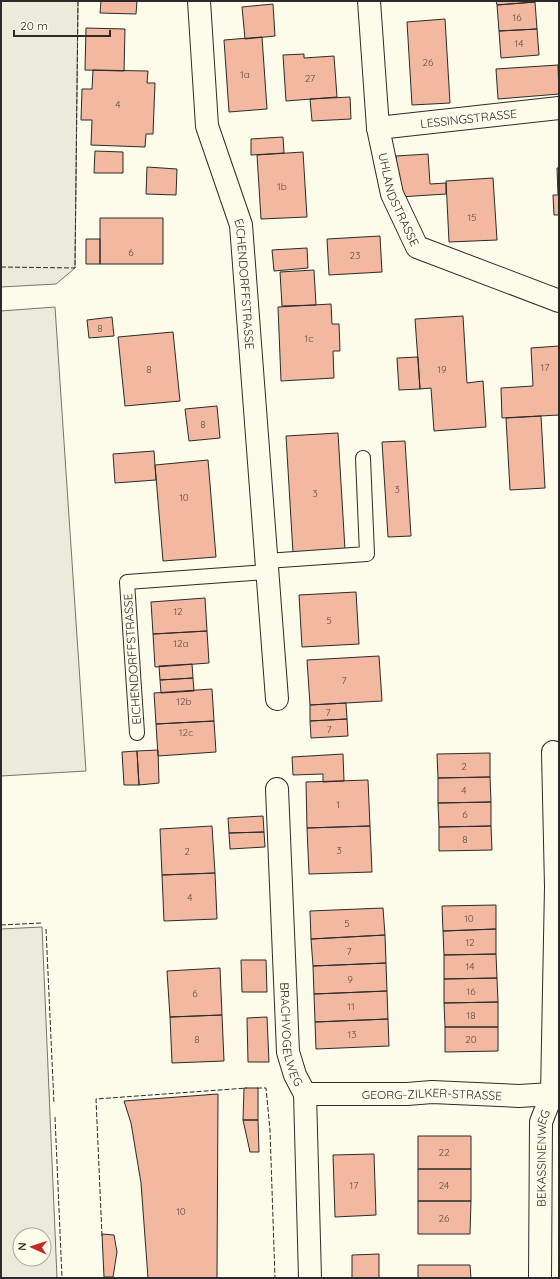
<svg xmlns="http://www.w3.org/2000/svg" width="560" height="1279" font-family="Quicksand,sans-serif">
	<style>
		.green { fill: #ecebdb; stroke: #74746e; fill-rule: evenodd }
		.building { fill: #f2b8a0; stroke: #2b2b2b }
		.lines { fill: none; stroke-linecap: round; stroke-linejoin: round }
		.service-casing { stroke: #2b2b2b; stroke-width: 16 }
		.minor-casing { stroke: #2b2b2b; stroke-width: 24 }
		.service { stroke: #fdfbea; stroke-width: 14 }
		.minor { stroke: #fdfbea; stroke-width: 22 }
		.fence { stroke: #2b2b2b; stroke-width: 1; stroke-dasharray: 5 2; stroke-linecap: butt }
		.labels { text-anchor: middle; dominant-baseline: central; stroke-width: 3; stroke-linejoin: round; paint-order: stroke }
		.number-label { font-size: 10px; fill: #5d4e48 }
		.street-label { font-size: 12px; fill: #2b2b2b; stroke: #fdfbea }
	</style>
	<rect width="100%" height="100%" fill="#fdfbea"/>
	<path class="green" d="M1,1H78L75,268L56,284L1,287Z
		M55,307L86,771L1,776V311Z
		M42,927L57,1278H1V929ZM20,1235H44V1259H20Z"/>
	<path class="building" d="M101,1H137L136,14L100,13Z
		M496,1H535V2L497,5Z
		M535,2L537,29L499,31L497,5Z
		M273,4L275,36L245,39L242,7Z
		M445,19L450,103L412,105L407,22Z
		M86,28L125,29L124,71L85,70Z
		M537,29L539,55L501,58L499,31Z
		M262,37L267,109L229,112L224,40Z
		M304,54V58L334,56L337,97L286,101L283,55Z
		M558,65L559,94L498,99L496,69Z
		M93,70L148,71L147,83H155L153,134H146L145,147L91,145L92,120H81L82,89H92Z
		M350,97L351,119L312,121L310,99Z
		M283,137L284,153L251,155V139Z
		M95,151L123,152V173H94Z
		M303,152L307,217L261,219L257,155Z
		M428,154L430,184L446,183V194L399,197L396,156Z
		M147,167L177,169L176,195L146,194Z
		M557,168H559V215H554L553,195H558Z
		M493,178L497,240L449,242L446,181Z
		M100,218H163V264H100Z
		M380,236L382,272L329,275L327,239Z
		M86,239H100V264H86Z
		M307,248L308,268L274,271L272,250Z
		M314,270L316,305L282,306L280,272Z
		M331,304L332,324H339L340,351H333L334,378L281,381L278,307Z
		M463,316L467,383L483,381L486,427L434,431L431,388L420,389L415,319Z
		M112,317L114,336L89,338L87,320Z
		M173,332L180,401L125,406L118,337Z
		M559,346V415L502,418L501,388L533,386L531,348Z
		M418,357L420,389L399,390L397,358Z
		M217,406L220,438L189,441L185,409Z
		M541,416L545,488L510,490L506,418Z
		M338,433L345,550L293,553L286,436Z
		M405,441L411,536L388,537L382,442Z
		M154,451L156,480L115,483L113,454Z
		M208,460L216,557L163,561L155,465Z
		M356,592L359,644L302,647L299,595Z
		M205,598L207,631L153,634L151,602Z
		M207,631L209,663L155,667L153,634Z
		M379,656L382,701L310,705L307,660Z
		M192,664L193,678L160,680L159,666Z
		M193,678L194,691L161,693L160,680Z
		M212,689L214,721L156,724L154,693Z
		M346,703L347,719L310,721V705Z
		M347,719L348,736L311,738L310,721Z
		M214,721L216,752L158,756L156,724Z
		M158,750L159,783L139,785L137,751Z
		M137,751L139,785H124L122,752Z
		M490,753V777L438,778L437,754Z
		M343,754L344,781L323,782V774L293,775L292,757Z
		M490,777L491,802L438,803V778Z
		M368,780L370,826L307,828L306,782Z
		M491,802V826L439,827L438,803Z
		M263,816L264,832L229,833L228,818Z
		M212,826L215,873L162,875L160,829Z
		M370,826L372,872L309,874L307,828Z
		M491,826L492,850L439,851V827Z
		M264,832L265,847L230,849L229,833Z
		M215,873L217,919L164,921L162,875Z
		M496,905V929L443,931L442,906Z
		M383,908L385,935L311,939L310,911Z
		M496,929V954L444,955L443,931Z
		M385,935L386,963L313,966L311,939Z
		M496,954L497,978L444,979V955Z
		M241,960H266L267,992H242Z
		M386,963L387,991L314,994L313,966Z
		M220,968L222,1015L170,1017L167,971Z
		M497,978L498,1002L444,1003V979Z
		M387,991L388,1019L315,1022L314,994Z
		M498,1002V1027H445L444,1003Z
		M222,1015L224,1061L172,1063L170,1017Z
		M267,1017L269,1062H248L247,1018Z
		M388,1019L389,1046L316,1049L315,1022Z
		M445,1027H498V1051L445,1052Z
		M244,1088H258V1120H243Z
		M218,1094L217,1278H148L141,1183L131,1123L124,1101Z
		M243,1120H258L259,1152H250Z
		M418,1136H471V1169H418Z
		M374,1154L376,1215L335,1217L333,1155Z
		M418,1169H471V1201H418Z
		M418,1201H471L470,1234H418Z
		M102,1234L114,1235L117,1252L113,1277H104Z
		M379,1254V1278H352V1255Z
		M418,1265H470L471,1278H418Z"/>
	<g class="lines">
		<defs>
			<path id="service" d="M266,561L367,554L363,458
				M137,733L127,582L267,572"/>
			<g id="minor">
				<path id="s1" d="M199,1L207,126L241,225L277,699"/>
				<path id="s2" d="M369,1L378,128L392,194L417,247L559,301"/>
				<path id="s3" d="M378,128L559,108"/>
				<path id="s4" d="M277,789L288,1052L295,1075L305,1094L310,1278"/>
				<path id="s5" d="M305,1094H407L432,1092L519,1096L552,1094L559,1096"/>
				<path id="s6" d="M540,1278L541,1122L552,1094L556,887L553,752"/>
			</g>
		</defs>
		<use href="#service" class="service-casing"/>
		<use href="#minor" class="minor-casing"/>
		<use href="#service" class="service"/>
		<use href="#minor" class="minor"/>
		<path class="fence" d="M1,267L75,268L78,1
			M1,925L41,923
			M46,929L54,1104
			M257,1088H266L270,1130L275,1278
			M55,1117L62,1278
			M102,1236L96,1099L247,1088"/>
	</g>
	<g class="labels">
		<g class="number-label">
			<text x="517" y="17">16</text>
			<text x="519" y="43">14</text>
			<text x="428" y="62">26</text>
			<text x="245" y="74">1a</text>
			<text x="310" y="78">27</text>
			<text x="118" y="104">4</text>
			<text x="282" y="186">1b</text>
			<text x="472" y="217">15</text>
			<text x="131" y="252">6</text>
			<text x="355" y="255">23</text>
			<text x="100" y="328">8</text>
			<text x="309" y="338">1c</text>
			<text x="545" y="367">17</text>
			<text x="149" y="369">8</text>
			<text x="442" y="369">19</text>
			<text x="203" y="424">8</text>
			<text x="397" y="489">3</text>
			<text x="315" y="493">3</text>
			<text x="184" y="497">10</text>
			<text x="178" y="611">12</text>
			<text x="329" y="620">5</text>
			<text x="181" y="643">12a</text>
			<text x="344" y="680">7</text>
			<text x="184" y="701">12b</text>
			<text x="328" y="712">7</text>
			<text x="329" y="729">7</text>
			<text x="186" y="732">12c</text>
			<text x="464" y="766">2</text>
			<text x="464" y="790">4</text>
			<text x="338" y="804">1</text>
			<text x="465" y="814">6</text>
			<text x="465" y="839">8</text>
			<text x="339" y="850">3</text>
			<text x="187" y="851">2</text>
			<text x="190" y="897">4</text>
			<text x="469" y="918">10</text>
			<text x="347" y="923">5</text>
			<text x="470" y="942">12</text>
			<text x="349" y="951">7</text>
			<text x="470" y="966">14</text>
			<text x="350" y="979">9</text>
			<text x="471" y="991">16</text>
			<text x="195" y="993">6</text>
			<text x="351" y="1006">11</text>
			<text x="471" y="1015">18</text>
			<text x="352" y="1034">13</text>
			<text x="197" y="1039">8</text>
			<text x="471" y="1039">20</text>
			<text x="444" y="1152">22</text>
			<text x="354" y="1185">17</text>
			<text x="444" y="1185">24</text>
			<text x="181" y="1211">10</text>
			<text x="444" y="1218">26</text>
		</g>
		<g class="street-label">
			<text stroke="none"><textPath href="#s3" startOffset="91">LESSINGSTRASSE</textPath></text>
			<text stroke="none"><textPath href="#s2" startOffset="202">UHLANDSTRASSE</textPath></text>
			<text stroke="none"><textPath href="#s1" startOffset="289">EICHENDORFFSTRASSE</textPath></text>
			<text transform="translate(132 659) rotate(-94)">EICHENDORFFSTRASSE</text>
			<text stroke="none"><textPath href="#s4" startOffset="246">BRACHVOGELWEG</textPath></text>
			<text stroke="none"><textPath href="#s5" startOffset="127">GEORG-ZILKER-STRASSE</textPath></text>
			<text stroke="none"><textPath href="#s6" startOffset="120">BEKASSINENWEG</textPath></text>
		</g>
	</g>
	<rect width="560" height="1279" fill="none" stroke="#2b2b2b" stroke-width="4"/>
	<g transform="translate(32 1247) rotate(273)"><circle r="19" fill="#fdfbea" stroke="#a9a89e"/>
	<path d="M0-3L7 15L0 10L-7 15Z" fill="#c62828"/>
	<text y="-6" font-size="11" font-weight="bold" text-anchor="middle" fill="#2b2b2b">N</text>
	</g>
	<path d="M14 30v6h96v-6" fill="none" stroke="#2b2b2b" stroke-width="2"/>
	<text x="20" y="30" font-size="12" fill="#2b2b2b" stroke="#fdfbea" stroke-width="3" paint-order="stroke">20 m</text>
</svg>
